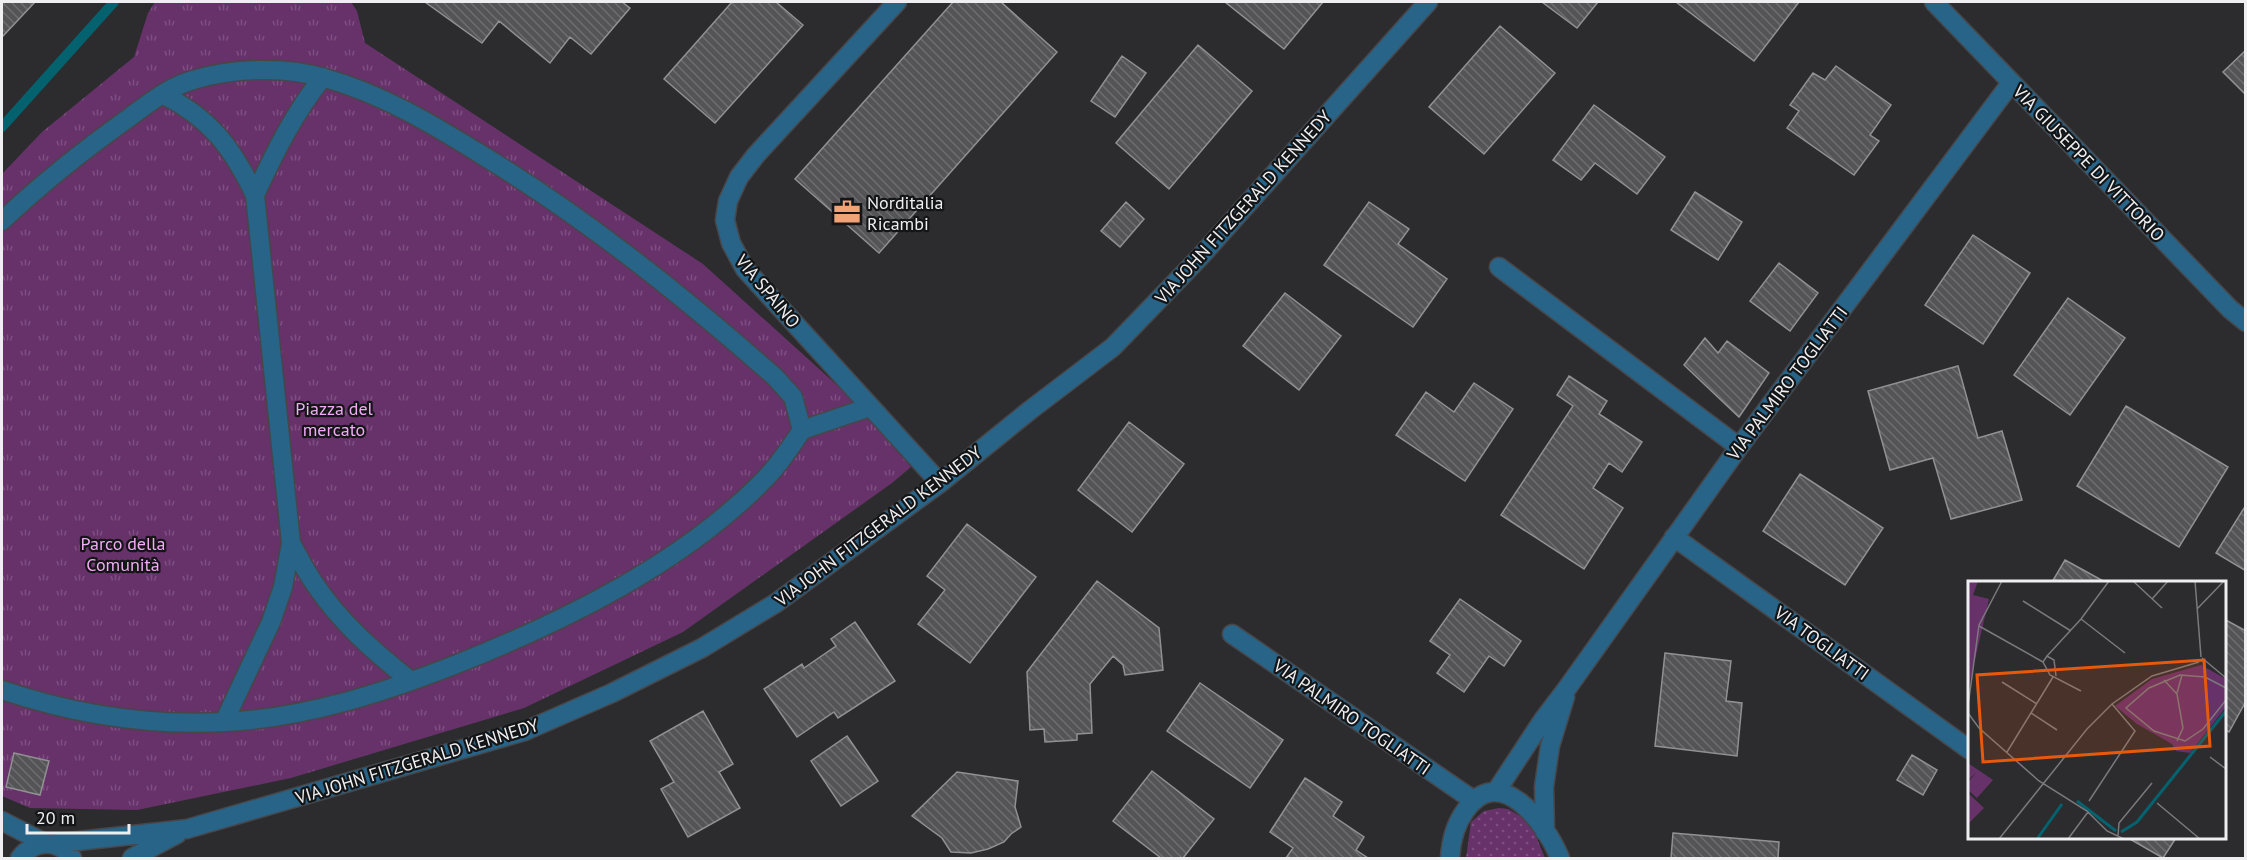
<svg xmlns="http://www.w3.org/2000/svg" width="2247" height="860" font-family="'PT Sans',sans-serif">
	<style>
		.grass { fill: url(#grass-dots) }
		.park { fill: url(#park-tufts) }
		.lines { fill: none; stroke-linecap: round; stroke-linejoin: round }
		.stream { stroke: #04626f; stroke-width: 10 }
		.building { fill: url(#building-back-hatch); stroke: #919093; stroke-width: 1.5 }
		.street-casing { stroke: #47474a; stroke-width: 21 }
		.street { stroke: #286388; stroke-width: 18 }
		.labels { text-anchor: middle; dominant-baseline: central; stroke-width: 4.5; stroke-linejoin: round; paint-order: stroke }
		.street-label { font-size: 18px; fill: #efeff1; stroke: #141516 }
		.poi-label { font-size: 18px; fill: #efeff1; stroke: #141516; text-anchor: start }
		.park-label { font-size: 18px; fill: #f2abf6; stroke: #141516 }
		.inset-river { fill: none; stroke: #04626f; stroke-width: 3 }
		.inset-road { fill: none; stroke: #7a7a7d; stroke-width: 1.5 }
		.view { fill: #e8590c; fill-opacity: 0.15; stroke: #e8590c; stroke-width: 3 }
		.inset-edge { fill: none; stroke: #efeff1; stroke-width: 3 }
	</style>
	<defs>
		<pattern id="grass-dots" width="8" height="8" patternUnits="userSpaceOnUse" patternTransform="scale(1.5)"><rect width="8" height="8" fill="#67316a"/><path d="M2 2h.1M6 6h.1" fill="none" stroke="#7d4f80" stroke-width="1.8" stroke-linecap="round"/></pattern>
		<pattern id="park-tufts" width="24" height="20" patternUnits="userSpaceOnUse" patternTransform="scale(1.5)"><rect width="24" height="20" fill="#67316a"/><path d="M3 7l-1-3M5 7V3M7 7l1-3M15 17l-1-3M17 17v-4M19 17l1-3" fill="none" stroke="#7d4f80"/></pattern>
		<pattern id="building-back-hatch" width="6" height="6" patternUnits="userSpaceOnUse" patternTransform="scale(1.5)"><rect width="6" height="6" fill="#545456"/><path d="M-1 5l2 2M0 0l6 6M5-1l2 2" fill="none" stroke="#6d6d6f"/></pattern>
	</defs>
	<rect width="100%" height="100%" fill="#2c2c2f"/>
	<path class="grass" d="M1499,808L1508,809L1530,822L1545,858H1466L1471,822L1484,811Z"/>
	<path class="park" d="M155,2H351L357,11L365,43L703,264L849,396L911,467L892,483L683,632L524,708L291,778L137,810L30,808L2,796V174L42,132L134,57L148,13Z"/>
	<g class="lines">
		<path class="stream" d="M2,127L114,2"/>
	</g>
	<path class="building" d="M2,2H35L2,37Z
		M425,2H622L630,8L591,54L570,37L550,63L499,21L482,43Z
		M732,2H776L803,25L715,123L664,79Z
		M953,2H1001L1057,52L879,253L795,179Z
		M1225,2H1323L1284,49Z
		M1542,2H1598L1577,28Z
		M1676,2H1799L1754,61Z
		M1500,26L1555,73L1484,154L1429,107Z
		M1198,45L1252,91L1169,189L1116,143Z
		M2246,50V95L2223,72Z
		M1122,56L1146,73L1115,117L1091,101Z
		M1836,66L1891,105L1870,135L1879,141L1854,175L1787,128L1799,111L1790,105L1813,73L1825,80Z
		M1594,105L1665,157L1637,194L1595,163L1581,180L1553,160Z
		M1695,192L1742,222L1718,260L1671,230Z
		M1126,202L1144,219L1120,247L1101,231Z
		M1369,202L1409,229L1398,244L1447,279L1413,327L1324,265Z
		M1973,235L2030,273L1983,344L1925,305Z
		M1779,263L1818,293L1790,331L1750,301Z
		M1285,293L1341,336L1299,390L1243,346Z
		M2068,298L2125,338L2070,415L2014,375Z
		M1705,338L1718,353L1727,341L1769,373L1739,417L1684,365Z
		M1958,366L1978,438L2002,431L2022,500L1951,519L1933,458L1890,470L1868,391Z
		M1569,376L1607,401L1599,414L1642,442L1622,472L1609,463L1593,488L1623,508L1584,569L1501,515L1573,406L1557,395Z
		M1474,383L1513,409L1465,481L1396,435L1426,392L1454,412Z
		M2126,406L2228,467L2179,547L2077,486Z
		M1129,422L1184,464L1132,532L1078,490Z
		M1800,474L1883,528L1845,585L1763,531Z
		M2246,505V571L2216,553Z
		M967,524L1036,577L970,663L918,624L945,590L927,576Z
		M2065,560L2105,582H2052Z
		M1097,581L1159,628L1163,670L1125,675L1123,665L1113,656L1090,684L1092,733L1077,734V740L1045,742L1044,729L1030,730L1027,672Z
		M1460,599L1521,641L1504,666L1489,656L1464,692L1437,673L1450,655L1430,641Z
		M2224,619L2246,631V701L2229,732L2224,729Z
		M855,622L895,681L838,718L834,712L797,737L764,689L802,664L804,668L836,646L831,639Z
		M1665,653L1731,661L1726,701L1742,703L1737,756L1655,746Z
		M1200,683L1283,740L1250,788L1167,731Z
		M703,711L733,764L719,772L740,808L688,837L661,789L674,782L650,741Z
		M847,736L878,781L841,806L811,761Z
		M14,753L49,761L40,795L6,787Z
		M1912,755L1937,770L1923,795L1897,780Z
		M1152,771L1214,819L1183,858H1161L1113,821Z
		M957,772L1018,781L1015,807L1021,827L1011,834L1004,842L988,849L971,853L951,852L942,838L912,816Z
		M1305,778L1342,802L1333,816L1364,837L1356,850L1368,858H1286L1293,848L1270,832Z
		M1673,833L1779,842L1778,858H1671Z
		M2128,838H2176L2163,858Z"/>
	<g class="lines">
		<defs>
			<path id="street" d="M897,2L756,155L739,177L728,201L725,220L731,243L745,269L940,483
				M1934,2L2230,309L2246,322
				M323,77C294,113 274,154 255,195L291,543C298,556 305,570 314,583C340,622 374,652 411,681
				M162,94C210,118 232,147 255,195
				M2,221C42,183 85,149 130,117C150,102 169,87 193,80C233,68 285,66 325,78C382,94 432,124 482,155C587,219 683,296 775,377L793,397L802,430C790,448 778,466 763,481C681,564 565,621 457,664C383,693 305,718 225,722C150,726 73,714 2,690
				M1499,267L1739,447
				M802,430L870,407
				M1674,537L1970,750
				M1232,634L1473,800
				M224,722L271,622L283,587L291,543
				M1497,790L1543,720L1568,687L1739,447L2011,83
				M2,821L45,843
				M1545,832L1544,787L1550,746L1565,697
				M51,844L187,829L525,731L612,693L702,648L776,603L940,483L1029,411L1113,347L1200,257L1428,2
				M20,858C34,840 58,838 72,858
				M132,858L177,834
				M1450,858C1451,840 1455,825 1465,811C1500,760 1546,824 1560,858"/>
		</defs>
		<use href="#street" class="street-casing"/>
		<use href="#street" class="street"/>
	</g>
	<defs>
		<symbol id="office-bare" viewBox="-9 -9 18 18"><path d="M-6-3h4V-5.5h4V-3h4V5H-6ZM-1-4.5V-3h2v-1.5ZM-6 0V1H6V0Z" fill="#efa377" stroke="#141516" stroke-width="2.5" paint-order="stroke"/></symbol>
	</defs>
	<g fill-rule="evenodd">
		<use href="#office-bare" x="828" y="193" width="38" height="38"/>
	</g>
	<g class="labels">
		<g class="street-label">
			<text transform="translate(2089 163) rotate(46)">VIA GIUSEPPE DI VITTORIO</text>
			<text transform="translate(1243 207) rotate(-48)">VIA JOHN FITZGERALD KENNEDY</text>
			<text transform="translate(768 291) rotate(50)">VIA SPAINO</text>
			<text transform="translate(1787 383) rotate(-53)">VIA PALMIRO TOGLIATTI</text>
			<text transform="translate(878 526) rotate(-37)">VIA JOHN FITZGERALD KENNEDY</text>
			<text transform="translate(1822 643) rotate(36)">VIA TOGLIATTI</text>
			<text transform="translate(1352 717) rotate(35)">VIA PALMIRO TOGLIATTI</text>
			<text transform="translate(417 761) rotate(-17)">VIA JOHN FITZGERALD KENNEDY</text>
		</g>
		<g class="poi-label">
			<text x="867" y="202">Norditalia<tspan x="867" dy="21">Ricambi</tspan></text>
		</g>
		<g class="park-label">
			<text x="334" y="408">Piazza del<tspan x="334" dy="21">mercato</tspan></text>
			<text x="123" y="543">Parco della<tspan x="123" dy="21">Comunità</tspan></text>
		</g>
	</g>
	<g transform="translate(1968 581)">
		<rect width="258" height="258" fill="#2c2c2f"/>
		<path d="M0,0H10L5,14L21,18L0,109Z" fill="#67316a"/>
		<path d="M233,84L258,98V126L222,172L208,170L204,163L169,143L147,125L184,98Z" fill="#67316a"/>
		<path d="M0,182L25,199L9,217L0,209V201L8,192L0,199ZM0,212L16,227L0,243Z" fill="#67316a"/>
		<path class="inset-river" d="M109,220L148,250M153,251L169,241L258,130M69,258L94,223"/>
		<path class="inset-road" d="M165,0L194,27M227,0L233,76M184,18L200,0M55,20L103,50M229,28L256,0M113,38L157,72M11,45L75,81M79,75L113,38L141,0M234,77L258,97M88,95L86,79L79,75L75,81L82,94L113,110M196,99L209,113L215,147L209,160M34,101L69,123M258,107L237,96L212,94L181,107L158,127L186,150L217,160L235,148L258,119M209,112L214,94M0,125L11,44L34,0M0,132L11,147L71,200L119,230L139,250L156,258M63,132L89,149M39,171L85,96M242,176L258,188M121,220L167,150L144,123M189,222L232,258M150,255L151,242L184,202M31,258L119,148L144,123L184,95L231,81M100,258L120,231"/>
		<path class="view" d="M236,79L242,165L15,181L9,94Z"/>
		<rect width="258" height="258" class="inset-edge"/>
	</g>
	<rect width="2247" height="860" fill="none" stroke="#efeff1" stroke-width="6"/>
	<path d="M27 824v9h102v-9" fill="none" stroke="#efeff1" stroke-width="3"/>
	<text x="36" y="824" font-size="18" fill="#efeff1" stroke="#141516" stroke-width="4.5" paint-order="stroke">20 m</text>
</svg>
